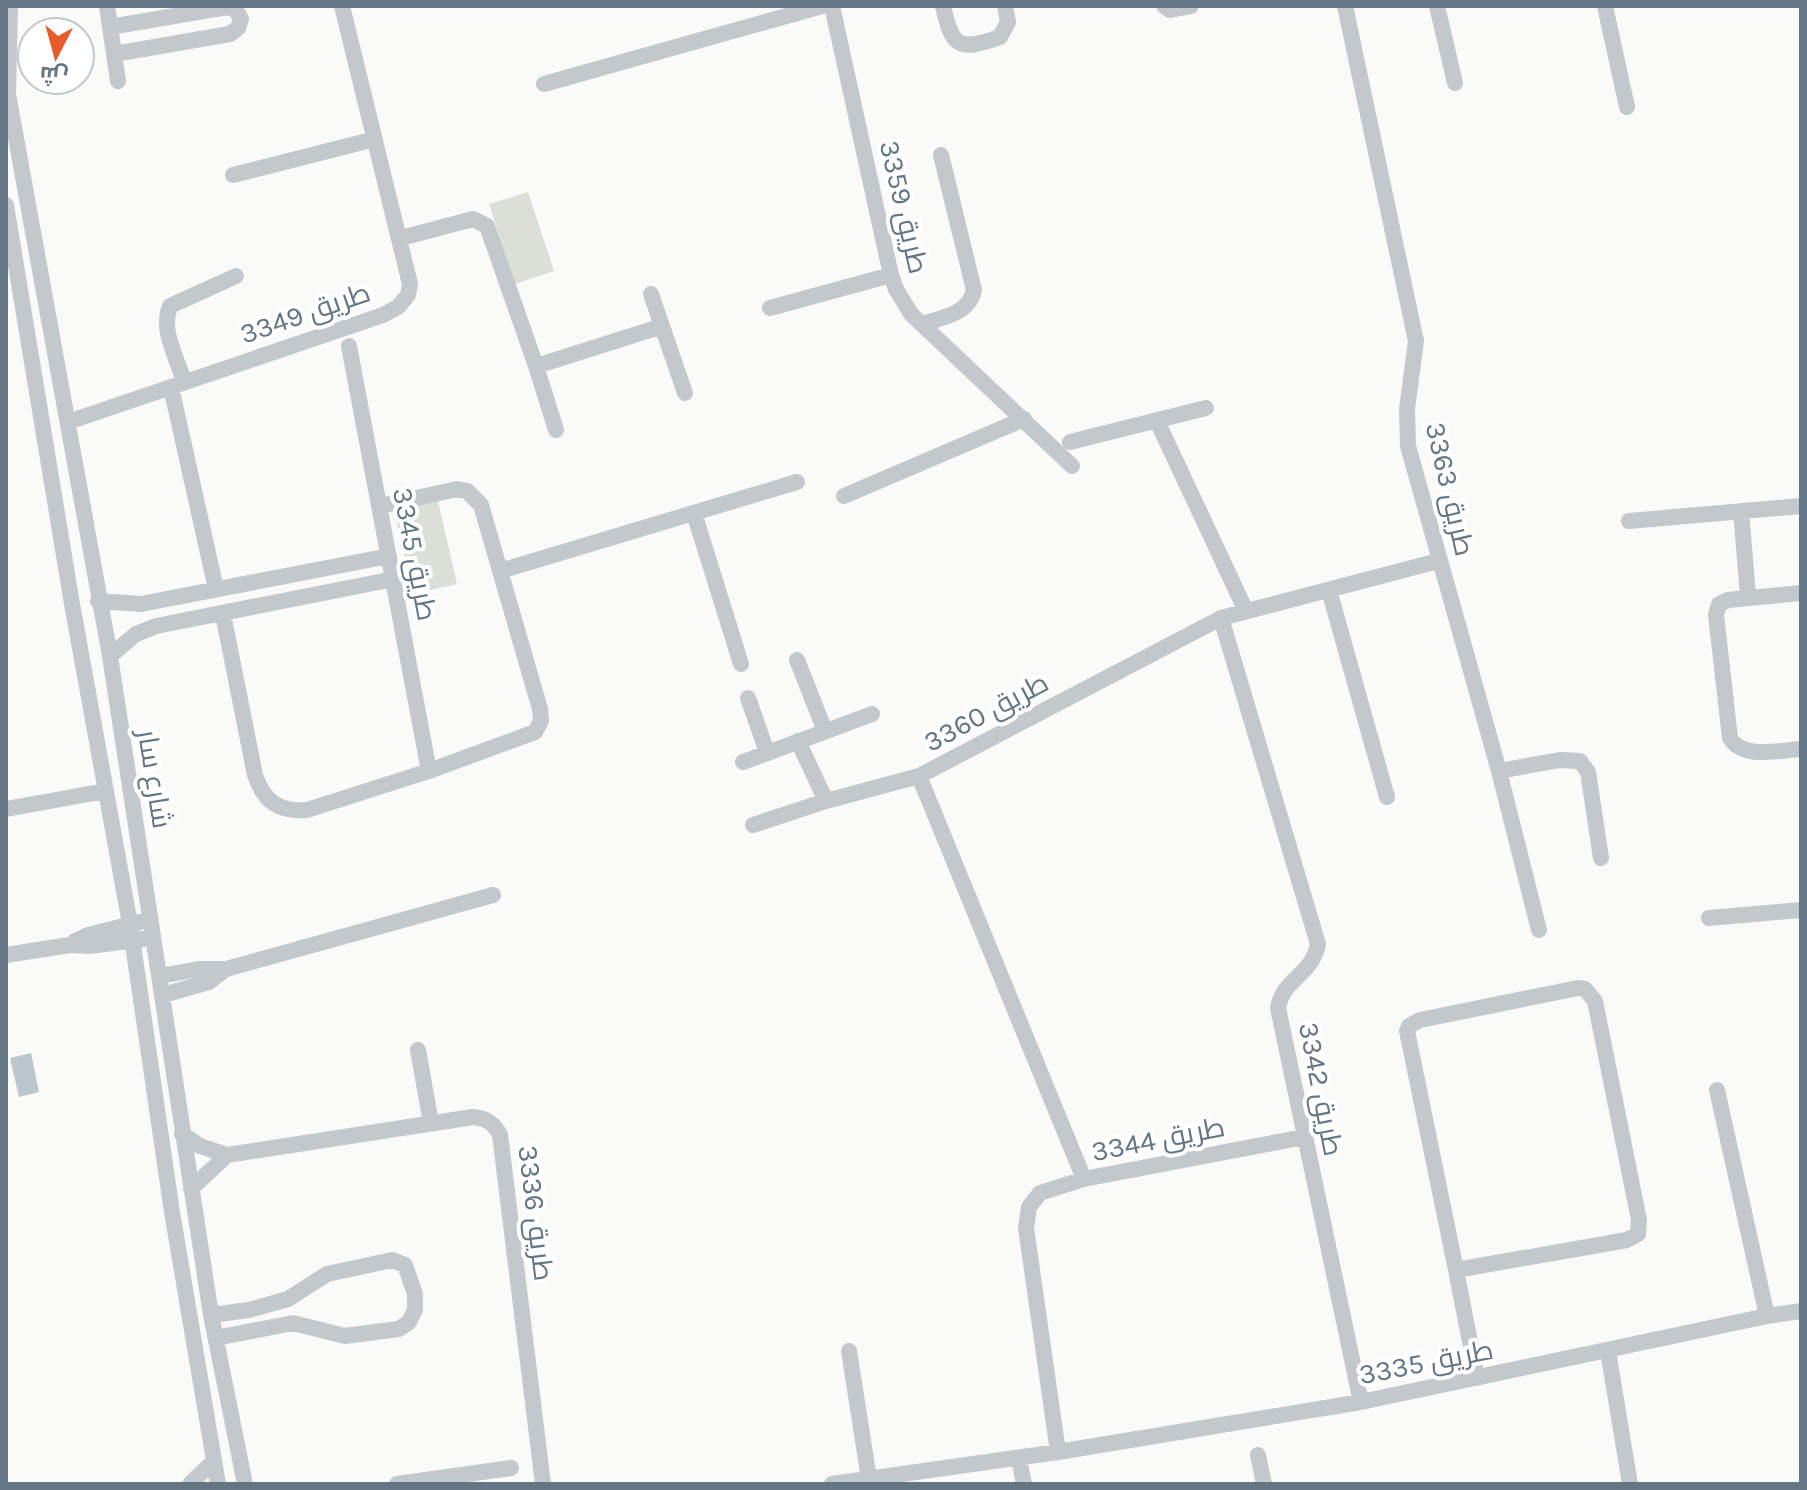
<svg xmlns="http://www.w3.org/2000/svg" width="1807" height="1490" font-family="Karla,Cairo,sans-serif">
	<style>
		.green { fill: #dadfd7 }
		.water { fill: #bcc7cc }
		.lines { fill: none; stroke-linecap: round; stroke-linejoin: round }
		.minor { stroke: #c3c8cc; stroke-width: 16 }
		.labels { text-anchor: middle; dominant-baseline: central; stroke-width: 8; stroke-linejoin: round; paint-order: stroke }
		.street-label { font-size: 28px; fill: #647584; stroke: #fff }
	</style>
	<rect width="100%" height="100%" fill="#fafaf8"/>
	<path class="green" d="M528,192L554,271L515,284L489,204Z
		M438,501L457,584L413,594L394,511Z"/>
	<path class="water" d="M31,1053L39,1092L19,1097L10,1058Z"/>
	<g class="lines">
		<path class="minor" d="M107,6L118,81
			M832,6L891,275L896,289L911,314L1072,466
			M943,6C952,47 958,52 1000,37L1008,22L1005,6
			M1164,6L1170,10L1191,6
			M1345,6L1416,341L1407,409L1408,446L1499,771L1539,930
			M1437,6L1455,83
			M1605,6L1627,107
			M110,27L227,7L236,10L241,19L238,28L230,34L114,54
			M6,83L110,656L211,1315L245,1484
			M544,84L822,6
			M8,94L10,6
			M233,175L375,139
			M6,205L72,604L130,924L172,1212L218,1484
			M401,238L473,219L487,226L536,366L556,430
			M651,294L685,393
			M770,308L891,275
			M923,324C943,317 969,314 974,290L941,155
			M349,346L429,771
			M536,366L662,326
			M184,382C177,357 160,331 170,306L236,276
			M171,387L216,589
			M1157,421L1246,611
			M68,422L383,315L398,307L408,295L410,284L342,6
			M1070,442L1206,408
			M844,496L1024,419
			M1741,511L1748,596
			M694,513L741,664
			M1629,521L1801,506
			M500,571L797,482
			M1329,590L1387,797
			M1801,593L1728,600L1719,604L1716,615L1730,738C1743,760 1780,750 1801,749
			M98,601L141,604L389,556
			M223,614L255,775C264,802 279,812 307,810L429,771L535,732L541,721L540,709L481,505L467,491L457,489L380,506
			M1221,618L1318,944C1312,976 1283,978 1278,1008L1361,1402
			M110,656L136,634L156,626L394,579
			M797,660L825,731
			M748,698L767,752
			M798,741L826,801
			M743,762L872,714
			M1499,771L1560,760L1580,761L1588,772L1601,858
			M919,776L1084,1179
			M6,809L105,791
			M753,825L826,801L919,776L1221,618L1438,561
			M1709,918L1801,910
			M75,941L88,935L140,922
			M6,955L70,945L90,946L143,939
			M160,976L199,969H226L493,895
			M1578,988L1585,989L1595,1001L1639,1220L1638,1234L1627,1240L1456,1270L1407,1031L1409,1026L1420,1020Z
			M163,995L209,982L226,969
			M418,1050L431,1123
			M1717,1090L1767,1316
			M182,1134L200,1146L227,1155L473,1117C486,1118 494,1123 500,1135L543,1484
			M191,1189L227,1155
			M1456,1270L1477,1378
			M211,1315L249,1310L288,1299L327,1274L392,1260L405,1265L415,1294V1310L409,1322L399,1329L345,1336L293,1323L216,1338
			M849,1351L869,1479
			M1608,1351L1630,1484
			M1058,1452L1026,1228L1029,1207L1040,1193L1084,1179L1304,1137
			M1258,1455L1264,1484
			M1019,1458L1024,1484
			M190,1484L214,1461
			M397,1484L511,1468
			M832,1484L1058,1452L1361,1402L1767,1316L1801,1311"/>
	</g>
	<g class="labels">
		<g class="street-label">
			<text transform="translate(904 207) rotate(77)">طريق 3359</text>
			<text transform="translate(305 313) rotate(-19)">طريق 3349</text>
			<text transform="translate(1450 489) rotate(77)">طريق 3363</text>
			<text transform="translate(415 554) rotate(79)">طريق 3345</text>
			<text transform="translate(986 712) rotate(-28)">طريق 3360</text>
			<text transform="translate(155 779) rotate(81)">شارع سار</text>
			<text transform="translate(1321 1089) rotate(79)">طريق 3342</text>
			<text transform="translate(1158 1139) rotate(-11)">طريق 3344</text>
			<text transform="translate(536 1213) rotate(83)">طريق 3336</text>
			<text transform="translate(1426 1362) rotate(-11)">طريق 3335</text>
		</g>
	</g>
	<rect width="1807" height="1490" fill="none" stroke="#647584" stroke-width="16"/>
	<g transform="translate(56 56) rotate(186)"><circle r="38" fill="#ffffff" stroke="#c1c8ce" stroke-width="2"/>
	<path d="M0-6L14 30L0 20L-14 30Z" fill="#e85a2a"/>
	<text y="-12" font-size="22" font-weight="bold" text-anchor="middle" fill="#647584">ش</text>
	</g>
</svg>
